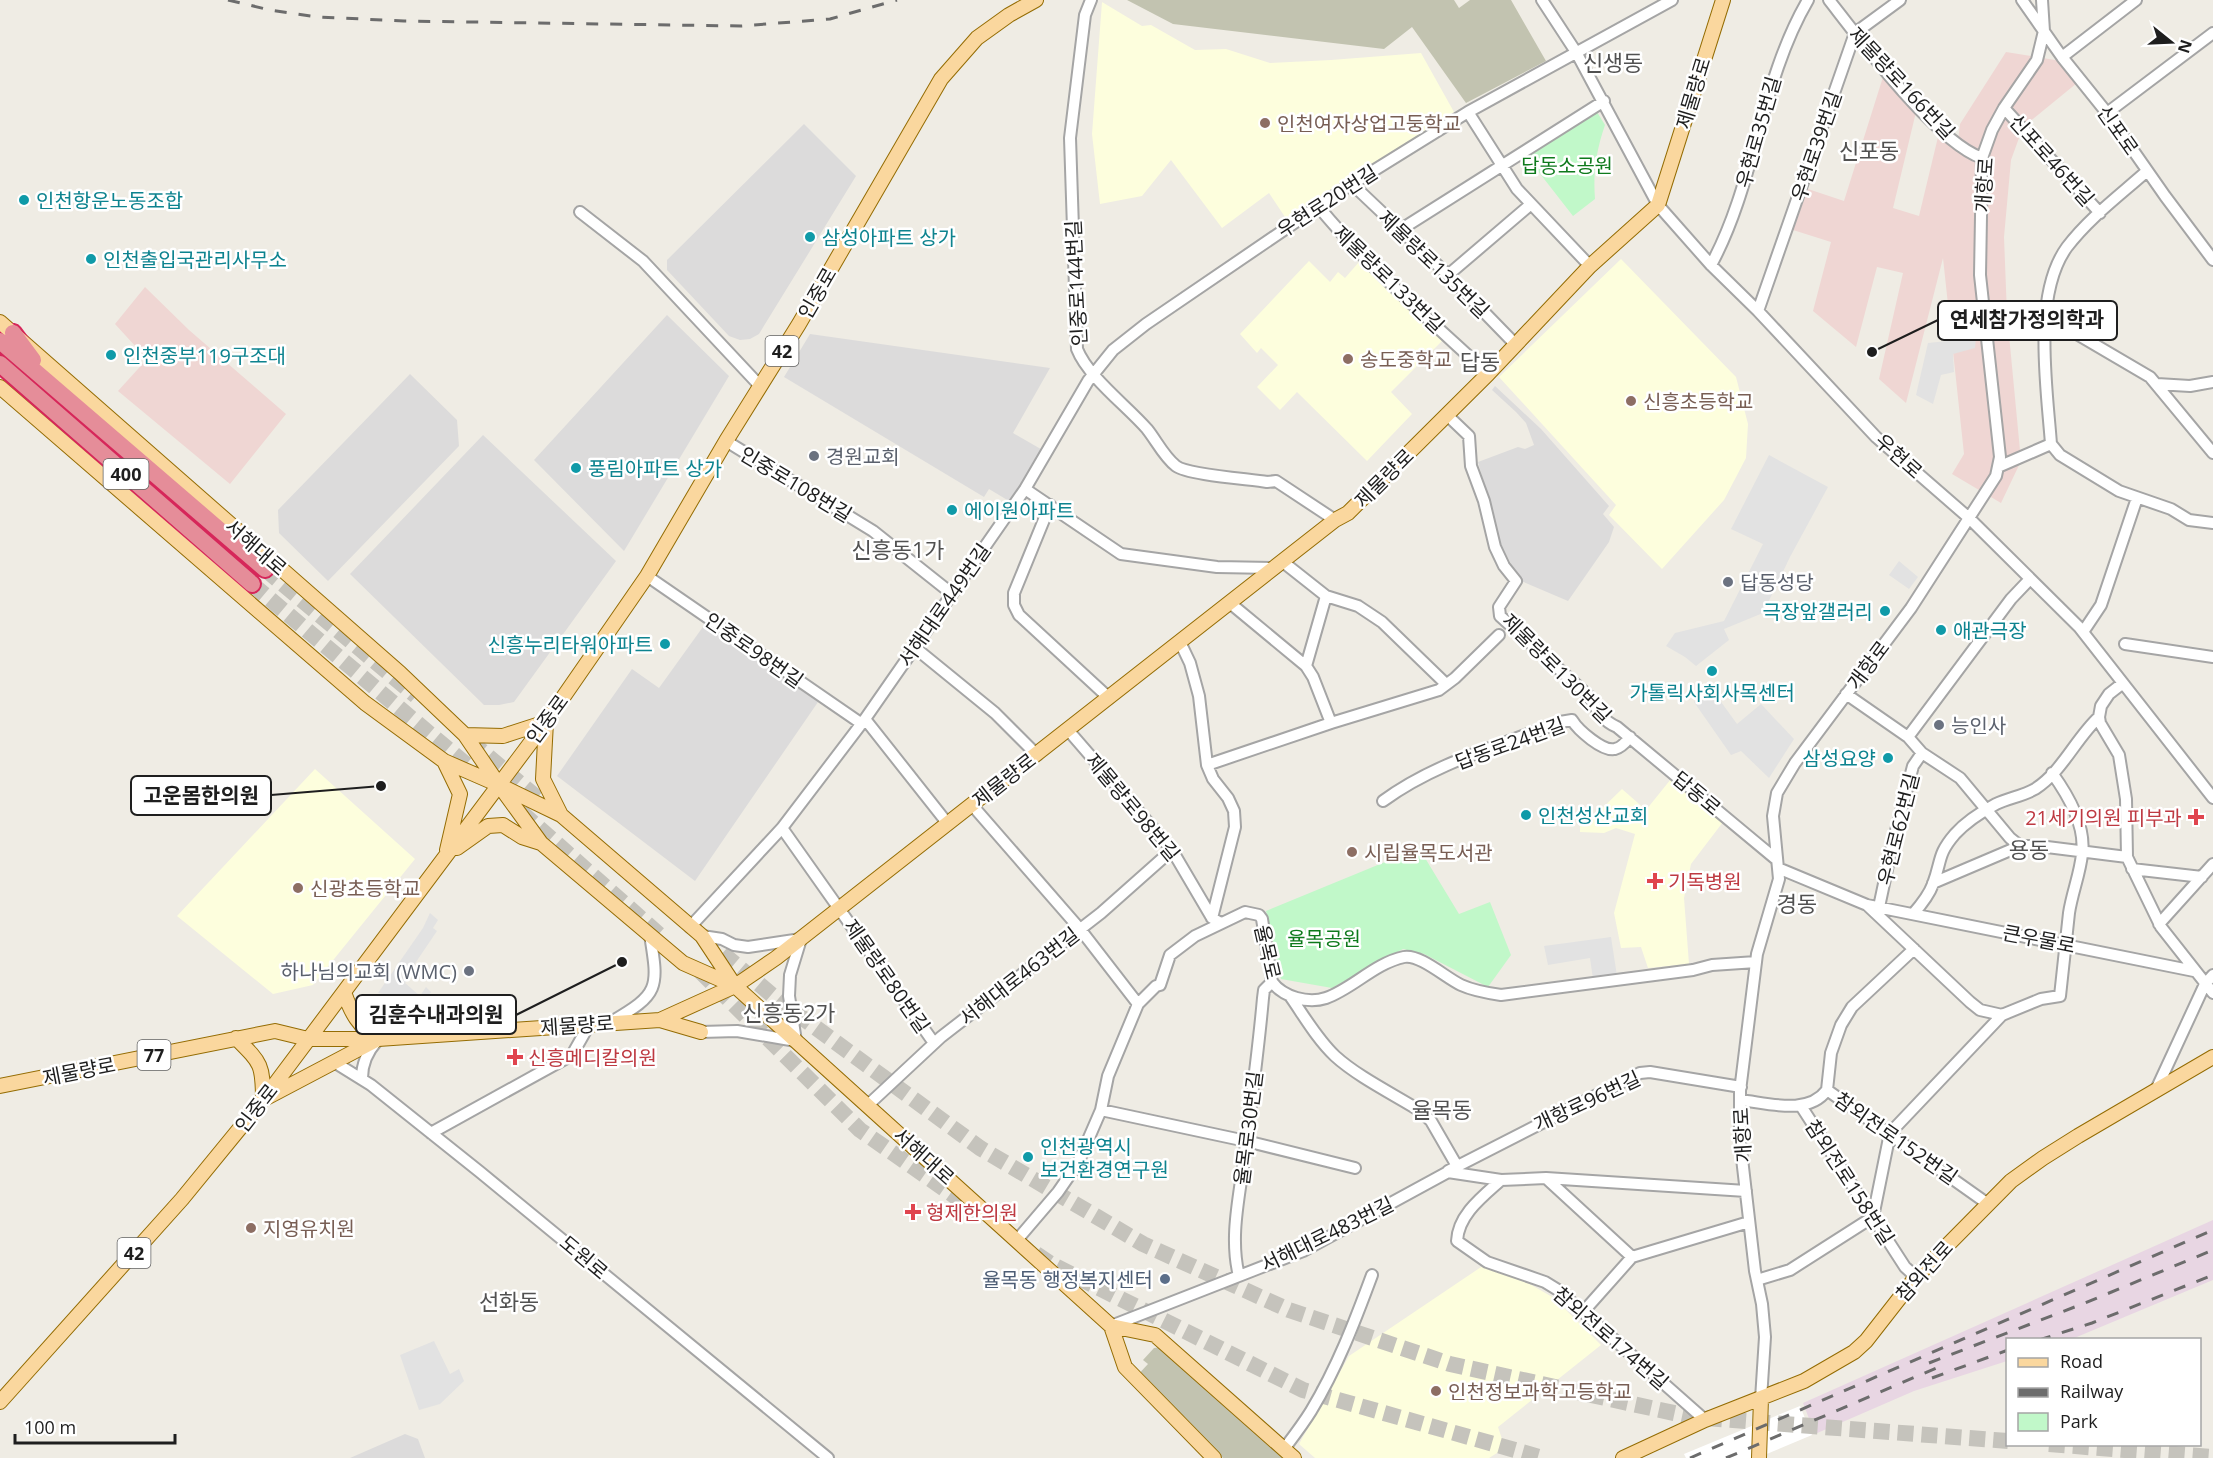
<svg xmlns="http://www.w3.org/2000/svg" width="2213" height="1458" font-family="'Open Sans','Noto Sans KR',sans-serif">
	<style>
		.residential { fill: #dcdbdb }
		.commercial { fill: #efd6d3 }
		.industrial { fill: #e8d6e3 }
		.education { fill: #fdfedd }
		.construction { fill: #c2c3b0 }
		.park { fill: #c1f8c9 }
		.parking { fill: #e2e2e2 }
		.pier { fill: #fff }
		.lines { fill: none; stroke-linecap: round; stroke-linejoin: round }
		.highway-tunnel { stroke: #c5c3bc; stroke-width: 16; stroke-dasharray: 16 8; stroke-linecap: butt }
		.minor-casing { stroke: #a5a5a5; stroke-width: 14 }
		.major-casing { stroke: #946c03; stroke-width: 16 }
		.highway-casing { stroke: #d6275a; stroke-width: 20 }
		.minor { stroke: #fff; stroke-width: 10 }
		.major { stroke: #fad79e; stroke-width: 14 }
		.highway { stroke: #e58d99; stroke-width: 16 }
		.rail { stroke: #6c6c6c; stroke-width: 3; stroke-dasharray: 12 12; stroke-linecap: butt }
		.education-dot { fill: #8d6e63; stroke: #fff; stroke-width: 2 }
		.culture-dot { fill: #0f9aa8; stroke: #fff; stroke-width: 2 }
		.worship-dot { fill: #6b7280; stroke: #fff; stroke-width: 2 }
		.health-dot { fill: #e0444e; stroke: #fff; stroke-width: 2 }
		.service-dot { fill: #5c6f8a; stroke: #fff; stroke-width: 2 }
		.labels { text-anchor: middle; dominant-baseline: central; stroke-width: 5; stroke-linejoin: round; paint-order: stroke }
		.shield { fill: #fff; stroke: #626262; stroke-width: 1.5 }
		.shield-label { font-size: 18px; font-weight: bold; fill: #1e1e1e }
		.street-label { font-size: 20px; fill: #1e1e1e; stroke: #fff }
		.education-label { font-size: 20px; fill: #785e54; stroke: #fff; text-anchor: start }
		.park-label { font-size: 20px; fill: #0e7a1c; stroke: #fff }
		.culture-label { font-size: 20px; fill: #0d838f; stroke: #fff; text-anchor: start }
		.worship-label { font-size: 20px; fill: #5b616d; stroke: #fff; text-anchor: start }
		.health-label { font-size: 20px; fill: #be3a42; stroke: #fff; text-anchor: start }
		.service-label { font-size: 20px; fill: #4e5e75; stroke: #fff; text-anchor: end }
		.quarter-label { font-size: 22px; fill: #515151; stroke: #fff }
		.leader { fill: none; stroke: #1e1e1e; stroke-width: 2 }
		.callout-dot { fill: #1e1e1e; stroke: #fff; stroke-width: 2 }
		.callout { fill: #fff; stroke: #1e1e1e; stroke-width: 2 }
		.callout-label { font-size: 21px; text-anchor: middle; font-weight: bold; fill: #1e1e1e }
	</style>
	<rect width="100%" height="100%" fill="#efece4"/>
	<path class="residential" d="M804,124L856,176L759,334L750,339L740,340L729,336L667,270V260Z
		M667,315L729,376L624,551L534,460Z
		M810,334L1050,368L1013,433L1046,452L1014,504L989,489L984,497L784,377Z
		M410,374L457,420L459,446L328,581L279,533L278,510Z
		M1495,386L1541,429L1609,506L1603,514L1614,527L1609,542L1568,601L1519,580L1500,542L1478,462L1518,447L1525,449L1534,445L1526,423L1516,412L1492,390Z
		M483,435L616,561L514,702L499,705H484L350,574Z
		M705,624L818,702L695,881L557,776L632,669L659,688Z
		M405,1434L418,1439L425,1458H350Z"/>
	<path class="commercial" d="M2006,52L2061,61L2077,83L2023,127L2011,160L2004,237L2007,314L2021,461L2001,503L1952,474L1964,454L1943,258L1906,403L1879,379L1903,273L1877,267L1856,347L1813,311L1831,242L1793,230L1808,189L1844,201L1883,77L1916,112L1893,208L1919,216L1938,137L1957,149L1960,124Z
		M145,287L189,330L286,414L230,484L118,391L147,359L115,324Z"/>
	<path class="industrial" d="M2213,1220V1280L2072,1339L2008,1340L2007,1361L1914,1391L1815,1434L1803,1403Z"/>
	<path class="education" d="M1102,2L1142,26L1151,25L1195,50L1226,49L1270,63L1331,60L1421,53L1454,112L1287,220L1269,193L1222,228L1171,160L1142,196L1100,204L1092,134Z
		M1621,259L1736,377L1748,424L1746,458L1724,500L1662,569L1609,515L1616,505L1499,377Z
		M1309,261L1330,282L1338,272L1345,278L1359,262L1443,340L1391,392L1412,414L1367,461L1297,392L1280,410L1257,387L1278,365L1261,348L1257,353L1240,334Z
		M315,769L415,859L313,985L273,994L177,916Z
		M1671,779L1723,822L1691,864L1684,898L1689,964L1648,968L1641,947L1621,948L1614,913L1635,834L1616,828L1604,833L1580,832V823L1589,821L1622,789L1646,810Z
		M1490,1261L1554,1298L1601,1345L1498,1427L1505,1448L1489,1458H1315L1299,1444L1349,1356Z"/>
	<path class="construction" d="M1127,0H1454L1459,8L1470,0H1511L1546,61L1466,103L1412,27L1384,49L1173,24Z
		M1162,1347L1285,1458H1223L1134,1379L1148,1364L1143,1360L1154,1348Z"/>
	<path class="park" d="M1597,112L1605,125C1596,151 1593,173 1595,199L1573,216L1527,157Z
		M1419,848L1459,914L1490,902L1511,955L1488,987L1424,954L1403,949L1332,988L1281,979L1266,911Z"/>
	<path class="parking" d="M1976,338L1975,348L1953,354L1954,372L1941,375L1933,404L1916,395L1928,343Z
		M1769,455L1828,487L1790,557L1763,613L1724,629L1729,640L1696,666L1685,657L1666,646L1675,633L1724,621L1763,544L1731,529Z
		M1899,561L1918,577L1909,589L1889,575Z
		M1711,688L1737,724L1761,704L1794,739L1769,778L1741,751L1731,755L1694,702Z
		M430,913L438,920L433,928L437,931L414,965L416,968L405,983L420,996L426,987L431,992L421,1006L410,1007L407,1010L406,1015L408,1021L393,1024L399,1011L395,1000L389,995L378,993L423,928Z
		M1611,937L1617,976L1593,979L1590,958L1548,965L1544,946Z
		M434,1341L450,1374L459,1369L464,1381L440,1404L419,1410L400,1355Z"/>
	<path class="pier" d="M1800,1406L1812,1435L1757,1458H1686L1684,1454Z"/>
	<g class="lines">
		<path class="highway-tunnel" d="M265,569L416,696
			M252,584L481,777
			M470,741L549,808
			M521,812L663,938
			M704,938L778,1000L980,1148L1143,1244L1289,1310L1450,1364L1692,1417L2008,1441
			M700,971L860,1130L986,1218
			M1036,1254L1051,1264L1303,1390L1543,1458
			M2049,1444L2213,1457"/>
		<defs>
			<path id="minor" d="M1091,0L1085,15L1070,138L1077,349C1088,377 1127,406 1147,429C1156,440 1164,457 1176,466C1188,475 1249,479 1267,482L1276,481L1335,520
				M1542,0L1576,52L1658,205L1711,265L1758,311L1876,437L1969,518L2079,627L2213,798
				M1829,0C1861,41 1936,142 1982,158
				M2022,0L2062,57L2107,113L2165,196L2213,260
				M2062,57L2136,0
				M2004,108L2100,213
				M1468,112L1517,189L1590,266
				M2107,113L2213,33
				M1352,184L1448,275L1516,345
				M1318,206C1369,268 1430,320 1488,374
				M580,212L643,261L760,386
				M1400,230L1604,101
				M1711,265C1756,182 1760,82 1808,0
				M1448,275L1530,205
				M1758,311L1855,33L1900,0
				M2046,318L2058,323L2150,377L2213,453
				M1987,334L2044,330
				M2157,384L2190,386L2213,382
				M1447,415L1469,436L1471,466L1484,501L1495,547L1504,566L1516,581L1499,607L1500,616L1590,697C1597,711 1603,721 1617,727L1777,860
				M726,441L873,531L951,593
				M2051,444C2047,388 2032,295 2067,247C2089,218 2120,195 2147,171
				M2051,444L2060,455L2119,491L2171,509L2189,520L2213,523
				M1998,467L2051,444
				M1025,489L1121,554L1217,567L1275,568
				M1050,505L1014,593V605L1019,615L1109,698
				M1283,562L1326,596
				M647,576L862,724
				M1230,603L1306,666L1313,677L1331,723
				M2083,632L2101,605L2137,498
				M1180,642L1190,663L1199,696L1207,765L1213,779L1228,798L1234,811L1235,827L1212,918L1221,923
				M2125,644L2213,657
				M914,647L995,713L1037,755
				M1306,666L1326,596L1358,606L1382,622L1446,684
				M2123,683L2109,694L2101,706L2099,717L2100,723L2119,755L2126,799L2127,857L2161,927L2213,993
				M1846,694L1908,737
				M865,719L948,824
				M1068,730L1172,850L1212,918
				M1207,765L1331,723L1439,690L1455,678L1499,635
				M1383,801C1436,762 1500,746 1560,722L1572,720C1578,730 1603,752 1615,749C1621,748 1626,742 1630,737
				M972,805L1080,929L1138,1004
				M782,828L934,1043
				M2020,846L2010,838L1960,778L1922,753L1908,737L2011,599L2030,579
				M1778,868L1867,905L2194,971
				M2132,869L2202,877
				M1933,883L2020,846H2039L2127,857
				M1867,905L1970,1002L1980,1010L2002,1015
				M1879,907L1892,846L1913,766L1922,753
				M1913,914C1921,905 1929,895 1933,884C1942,860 1937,855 1955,834C1965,823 1983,811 1996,804C2008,798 2023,796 2035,789C2062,772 2076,738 2099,717
				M2159,924L2213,864
				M690,927L782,828L865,719L1025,489L1088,381L1113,350L1146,324L1344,189L1468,112L1672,0
				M1290,996C1304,1016 1317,1039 1335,1056C1358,1077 1395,1095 1422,1112L1431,1121L1457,1166
				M611,1022C659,994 659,989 650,935
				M701,1032L737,1031L796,1041L789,996L790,975L801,939L748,947L734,945L722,939L702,936
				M334,1062L371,1085L480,1172L828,1458
				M362,1078C362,1063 367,1052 377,1041
				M1827,1090L1988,1204
				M1827,1090L1831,1053L1841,1025L1852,1007L1914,949
				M2155,1092L2205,984L2213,975
				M1740,1100C1768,1103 1808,1116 1827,1090
				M868,1105L941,1037L1101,913L1172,850
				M1801,1106L1905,1267L1916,1277
				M1101,1110L1246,1141L1355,1168
				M431,1133L572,1055L589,1025
				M1890,1133L2002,1015L2041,999L2060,996C2063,968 2066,940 2069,913C2072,893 2080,874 2082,854C2086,826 2068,795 2052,773
				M1448,1171L1640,1073L1650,1072L1741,1087
				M1546,1178L1632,1257
				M1501,1180C1482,1197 1458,1215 1457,1241L1487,1262L1545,1282L1558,1290L1705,1420
				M1017,1240L1058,1192L1078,1163L1101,1110L1108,1076L1138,1004L1156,986L1160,985L1170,955L1195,936L1245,912L1259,915L1262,919L1272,982C1283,997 1308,1004 1326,998C1352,989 1375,963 1404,957C1420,954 1446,978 1461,985C1474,991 1487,993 1501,995L1693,970L1712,965L1756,962
				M1239,1276C1230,1240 1238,1203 1243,1167C1250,1111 1258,1055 1263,998L1264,990L1272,982
				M1757,1280L1790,1270L1873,1217L1890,1133
				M1584,1311L1632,1257L1749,1222
				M1111,1326L1303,1251L1448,1172L1501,1180L1546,1178L1746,1191
				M1761,1399L1765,1337L1762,1304L1755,1271L1740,1141V1091L1757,954L1779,879L1773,816L1777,793L1795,763L1911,608L1996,476L2000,457L1980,275L1982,158L1992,130L2004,108L2037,60L2044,31L2042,0
				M1284,1449C1293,1437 1303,1424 1311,1411C1337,1368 1355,1321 1372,1275"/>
			<path id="major" d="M0,322L400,673L465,735L499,785L561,815L702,936L735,986L1111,1326L1125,1367L1214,1458
				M0,387L365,703L444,761L499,785L541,843L683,963L735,986
				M546,722L543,779L561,815
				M465,735L503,736L546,722
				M444,761L460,794L447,850
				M457,848L488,826L503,825L522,837L541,843
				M344,992C351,1013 359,1027 378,1039
				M660,1020L701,1032
				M236,1038C261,1063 263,1064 263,1100
				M0,1086L275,1031L308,1039H378L660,1020L735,986L776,958L1335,520L1348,513L1488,374L1590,266L1658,205L1723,0
				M266,1098L376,1040
				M1111,1326L1155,1335L1294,1458
				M0,1402L182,1199L263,1100L546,722L647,576L726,441L799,324L941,79L977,38L1009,15L1036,0
				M1623,1458L1705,1420L1804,1381L1854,1352L1866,1341L1916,1277L2011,1181L2043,1158L2078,1136L2213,1057
				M1759,1458L1761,1399"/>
			<path id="highway" d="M13,333L33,360
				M0,341L265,569
				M0,364L252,584"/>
		</defs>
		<use href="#minor" class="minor-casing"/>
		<use href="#major" class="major-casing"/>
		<use href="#highway" class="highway-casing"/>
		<use href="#minor" class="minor"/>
		<use href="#major" class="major"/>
		<use href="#highway" class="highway"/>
		<path class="rail" d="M228,0L270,10L318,17L404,21L741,26L830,19L897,0
			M2039,1340L2092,1323L2213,1275
			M1929,1363L2085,1303L2213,1250
			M1932,1378L2008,1350
			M1690,1458L2213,1230
			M1726,1458L1941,1366"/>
	</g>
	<g class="education-dot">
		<circle cx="1265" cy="123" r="6"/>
		<circle cx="1348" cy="359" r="6"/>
		<circle cx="1631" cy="401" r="6"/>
		<circle cx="1352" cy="852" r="6"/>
		<circle cx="298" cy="888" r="6"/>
		<circle cx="251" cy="1228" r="6"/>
		<circle cx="1436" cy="1391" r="6"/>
	</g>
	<g class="culture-dot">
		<circle cx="24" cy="200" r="6"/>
		<circle cx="810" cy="237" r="6"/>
		<circle cx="91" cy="259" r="6"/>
		<circle cx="111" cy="355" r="6"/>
		<circle cx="576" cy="468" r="6"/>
		<circle cx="952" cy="510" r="6"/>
		<circle cx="1885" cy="611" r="6"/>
		<circle cx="1941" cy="630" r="6"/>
		<circle cx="665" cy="644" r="6"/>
		<circle cx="1712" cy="671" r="6"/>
		<circle cx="1888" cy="758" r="6"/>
		<circle cx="1526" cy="815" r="6"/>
		<circle cx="1028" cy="1157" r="6"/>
	</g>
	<g class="worship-dot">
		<circle cx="814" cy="456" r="6"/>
		<circle cx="1728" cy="582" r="6"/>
		<circle cx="1939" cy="725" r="6"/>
		<circle cx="469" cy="971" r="6"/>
	</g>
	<g class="health-dot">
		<path d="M2193 808h6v6h6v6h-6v6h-6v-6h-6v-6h6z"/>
		<path d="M1652 872h6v6h6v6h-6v6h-6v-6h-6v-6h6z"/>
		<path d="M512 1048h6v6h6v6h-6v6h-6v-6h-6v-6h6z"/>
		<path d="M910 1203h6v6h6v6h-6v6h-6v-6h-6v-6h6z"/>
	</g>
	<circle class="service-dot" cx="1165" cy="1279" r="6"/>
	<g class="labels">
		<g class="shield">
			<rect x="765.5" y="336" width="33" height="30" rx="4.5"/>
			<rect x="103.5" y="459" width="45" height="30" rx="4.5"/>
			<rect x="137.5" y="1040" width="33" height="30" rx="4.5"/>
			<rect x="117.5" y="1238" width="33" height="30" rx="4.5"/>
		</g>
		<g class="shield-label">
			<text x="782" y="351">42</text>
			<text x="126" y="474">400</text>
			<text x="154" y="1055">77</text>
			<text x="134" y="1253">42</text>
		</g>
		<g class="street-label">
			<text transform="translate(1902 83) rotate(47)">제물량로166번길</text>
			<text transform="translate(1693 93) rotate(-73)">제물량로</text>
			<text transform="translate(2118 130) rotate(55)">신포로</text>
			<text transform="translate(1758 132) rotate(-74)">우현로35번길</text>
			<text transform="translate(1816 146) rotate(-71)">우현로39번길</text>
			<text transform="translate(2052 160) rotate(48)">신포로46번길</text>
			<text transform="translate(1984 185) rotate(-86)">개항로</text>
			<text transform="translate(1327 201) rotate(-33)">우현로20번길</text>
			<text transform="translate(1434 264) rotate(44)">제물량로135번길</text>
			<text transform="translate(1389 279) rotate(44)">제물량로133번길</text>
			<text transform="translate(1076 283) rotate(-93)">인중로144번길</text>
			<text transform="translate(817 293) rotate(-60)">인중로</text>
			<text transform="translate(1899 456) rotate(42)">우현로</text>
			<text transform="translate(1384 478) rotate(-45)">제물량로</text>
			<text transform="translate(796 484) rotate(31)">인중로108번길</text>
			<text transform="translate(256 547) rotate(41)">서해대로</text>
			<text transform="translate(944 605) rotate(-55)">서해대로449번길</text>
			<text transform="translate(754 650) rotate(35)">인중로98번길</text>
			<text transform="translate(1868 665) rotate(-53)">개항로</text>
			<text transform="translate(1557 668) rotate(45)">제물량로130번길</text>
			<text transform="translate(547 719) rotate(-54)">인중로</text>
			<text transform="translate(1510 743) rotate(-20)">답동로24번길</text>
			<text transform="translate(1004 780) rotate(-38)">제물량로</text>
			<text transform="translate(1697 793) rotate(40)">답동로</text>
			<text transform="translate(1133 807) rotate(50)">제물량로98번길</text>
			<text transform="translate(1898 829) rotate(-76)">우현로62번길</text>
			<text transform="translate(2039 939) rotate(11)">큰우물로</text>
			<text transform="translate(1268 952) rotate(77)">율목로</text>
			<text transform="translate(887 976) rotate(55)">제물량로80번길</text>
			<text transform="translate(1019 976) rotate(-38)">서해대로463번길</text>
			<text transform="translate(577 1025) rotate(-4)">제물량로</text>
			<text transform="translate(79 1071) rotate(-11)">제물량로</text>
			<text transform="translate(1587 1101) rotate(-25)">개항로96번길</text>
			<text transform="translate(256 1108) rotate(-52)">인중로</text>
			<text transform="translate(1248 1128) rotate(-83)">율목로30번길</text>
			<text transform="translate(1742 1135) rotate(-93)">개항로</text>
			<text transform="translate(1896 1138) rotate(35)">참외전로152번길</text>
			<text transform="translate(924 1156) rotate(42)">서해대로</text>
			<text transform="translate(1850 1182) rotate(57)">참외전로158번길</text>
			<text transform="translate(1327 1234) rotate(-26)">서해대로483번길</text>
			<text transform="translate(584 1257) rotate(40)">도원로</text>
			<text transform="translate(1924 1271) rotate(-48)">참외전로</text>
			<text transform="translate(1611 1338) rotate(41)">참외전로174번길</text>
		</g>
		<g class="education-label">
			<text x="1277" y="123">인천여자상업고둥학교</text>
			<text x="1360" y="359">송도중학교</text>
			<text x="1643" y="401">신흥초등학교</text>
			<text x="1364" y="852">시립율목도서관</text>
			<text x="310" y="888">신광초등학교</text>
			<text x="263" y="1228">지영유치원</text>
			<text x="1448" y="1391">인천정보과학고등학교</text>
		</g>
		<g class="park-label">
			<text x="1567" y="165">답동소공원</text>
			<text x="1324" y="938">율목공원</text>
		</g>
		<g class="culture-label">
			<text x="36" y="200">인천항운노동조합</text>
			<text x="822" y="237">삼성아파트 상가</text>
			<text x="103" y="259">인천출입국관리사무소</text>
			<text x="123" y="355">인천중부119구조대</text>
			<text x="588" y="468">풍림아파트 상가</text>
			<text x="964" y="510">에이원아파트</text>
			<text x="1873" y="611" text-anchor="end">극장앞갤러리</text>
			<text x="1953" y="630">애관극장</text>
			<text x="653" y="644" text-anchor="end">신흥누리타워아파트</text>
			<text x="1712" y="692" text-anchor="middle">가톨릭사회사목센터</text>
			<text x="1876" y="758" text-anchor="end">삼성요양</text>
			<text x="1538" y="815">인천성산교회</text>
			<text x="1040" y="1146">인천광역시<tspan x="1040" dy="23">보건환경연구원</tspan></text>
		</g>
		<g class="worship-label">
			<text x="826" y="456">경원교회</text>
			<text x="1740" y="582">답동성당</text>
			<text x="1951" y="725">능인사</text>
			<text x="457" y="971" text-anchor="end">하나님의교회 (WMC)</text>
		</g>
		<g class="health-label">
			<text x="2182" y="817" text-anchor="end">21세기의원 피부과</text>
			<text x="1668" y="881">기독병원</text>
			<text x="528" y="1057">신흥메디칼의원</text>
			<text x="926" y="1212">형제한의원</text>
		</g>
		<g class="service-label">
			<text x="1153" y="1279">율목동 행정복지센터</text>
		</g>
		<g class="quarter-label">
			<text x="1613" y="62">신생동</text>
			<text x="1869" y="150">신포동</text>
			<text x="1480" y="361">답동</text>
			<text x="898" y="549">신흥동1가</text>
			<text x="2029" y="849">용동</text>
			<text x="1797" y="903">경동</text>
			<text x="789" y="1012">신흥동2가</text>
			<text x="1442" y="1109">율목동</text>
			<text x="509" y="1301">선화동</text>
		</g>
	</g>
	<path class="leader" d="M1872 352L1938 320M381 786L271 795M622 962L516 1015"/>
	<g class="callout-dot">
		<circle cx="1872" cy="352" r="6"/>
		<circle cx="381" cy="786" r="6"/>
		<circle cx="622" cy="962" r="6"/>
	</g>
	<g class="callout">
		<rect x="1938" y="301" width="179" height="39" rx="6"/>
		<rect x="131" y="776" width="140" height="39" rx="6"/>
		<rect x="356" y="995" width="160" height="39" rx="6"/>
	</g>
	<g class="callout-label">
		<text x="2027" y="327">연세참가정의학과</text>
		<text x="201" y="803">고운몸한의원</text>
		<text x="436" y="1022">김훈수내과의원</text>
	</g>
	<rect x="2006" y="1338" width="195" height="108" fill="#ffffff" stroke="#a5a5a5" stroke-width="1.5"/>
	<rect x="2018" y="1358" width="30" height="9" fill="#fad79e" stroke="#a5a5a5" stroke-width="1.5"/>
	<text x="2060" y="1368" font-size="18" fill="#1e1e1e">Road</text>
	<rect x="2018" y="1388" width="30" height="9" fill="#6c6c6c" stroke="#a5a5a5" stroke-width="1.5"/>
	<text x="2060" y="1398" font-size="18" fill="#1e1e1e">Railway</text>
	<rect x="2018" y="1413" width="30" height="18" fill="#c1f8c9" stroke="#a5a5a5" stroke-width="1.5"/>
	<text x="2060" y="1428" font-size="18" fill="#1e1e1e">Park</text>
	<g transform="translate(2171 42) rotate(108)" stroke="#ffffff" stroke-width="4.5" paint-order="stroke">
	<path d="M0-4.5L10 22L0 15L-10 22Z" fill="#1e1e1e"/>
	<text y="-9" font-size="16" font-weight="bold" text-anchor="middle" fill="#1e1e1e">N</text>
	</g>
	<path d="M15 1434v9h160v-9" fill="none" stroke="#1e1e1e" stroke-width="3"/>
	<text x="24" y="1434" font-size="18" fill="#1e1e1e" stroke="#ffffff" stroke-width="4.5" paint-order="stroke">100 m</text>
</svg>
